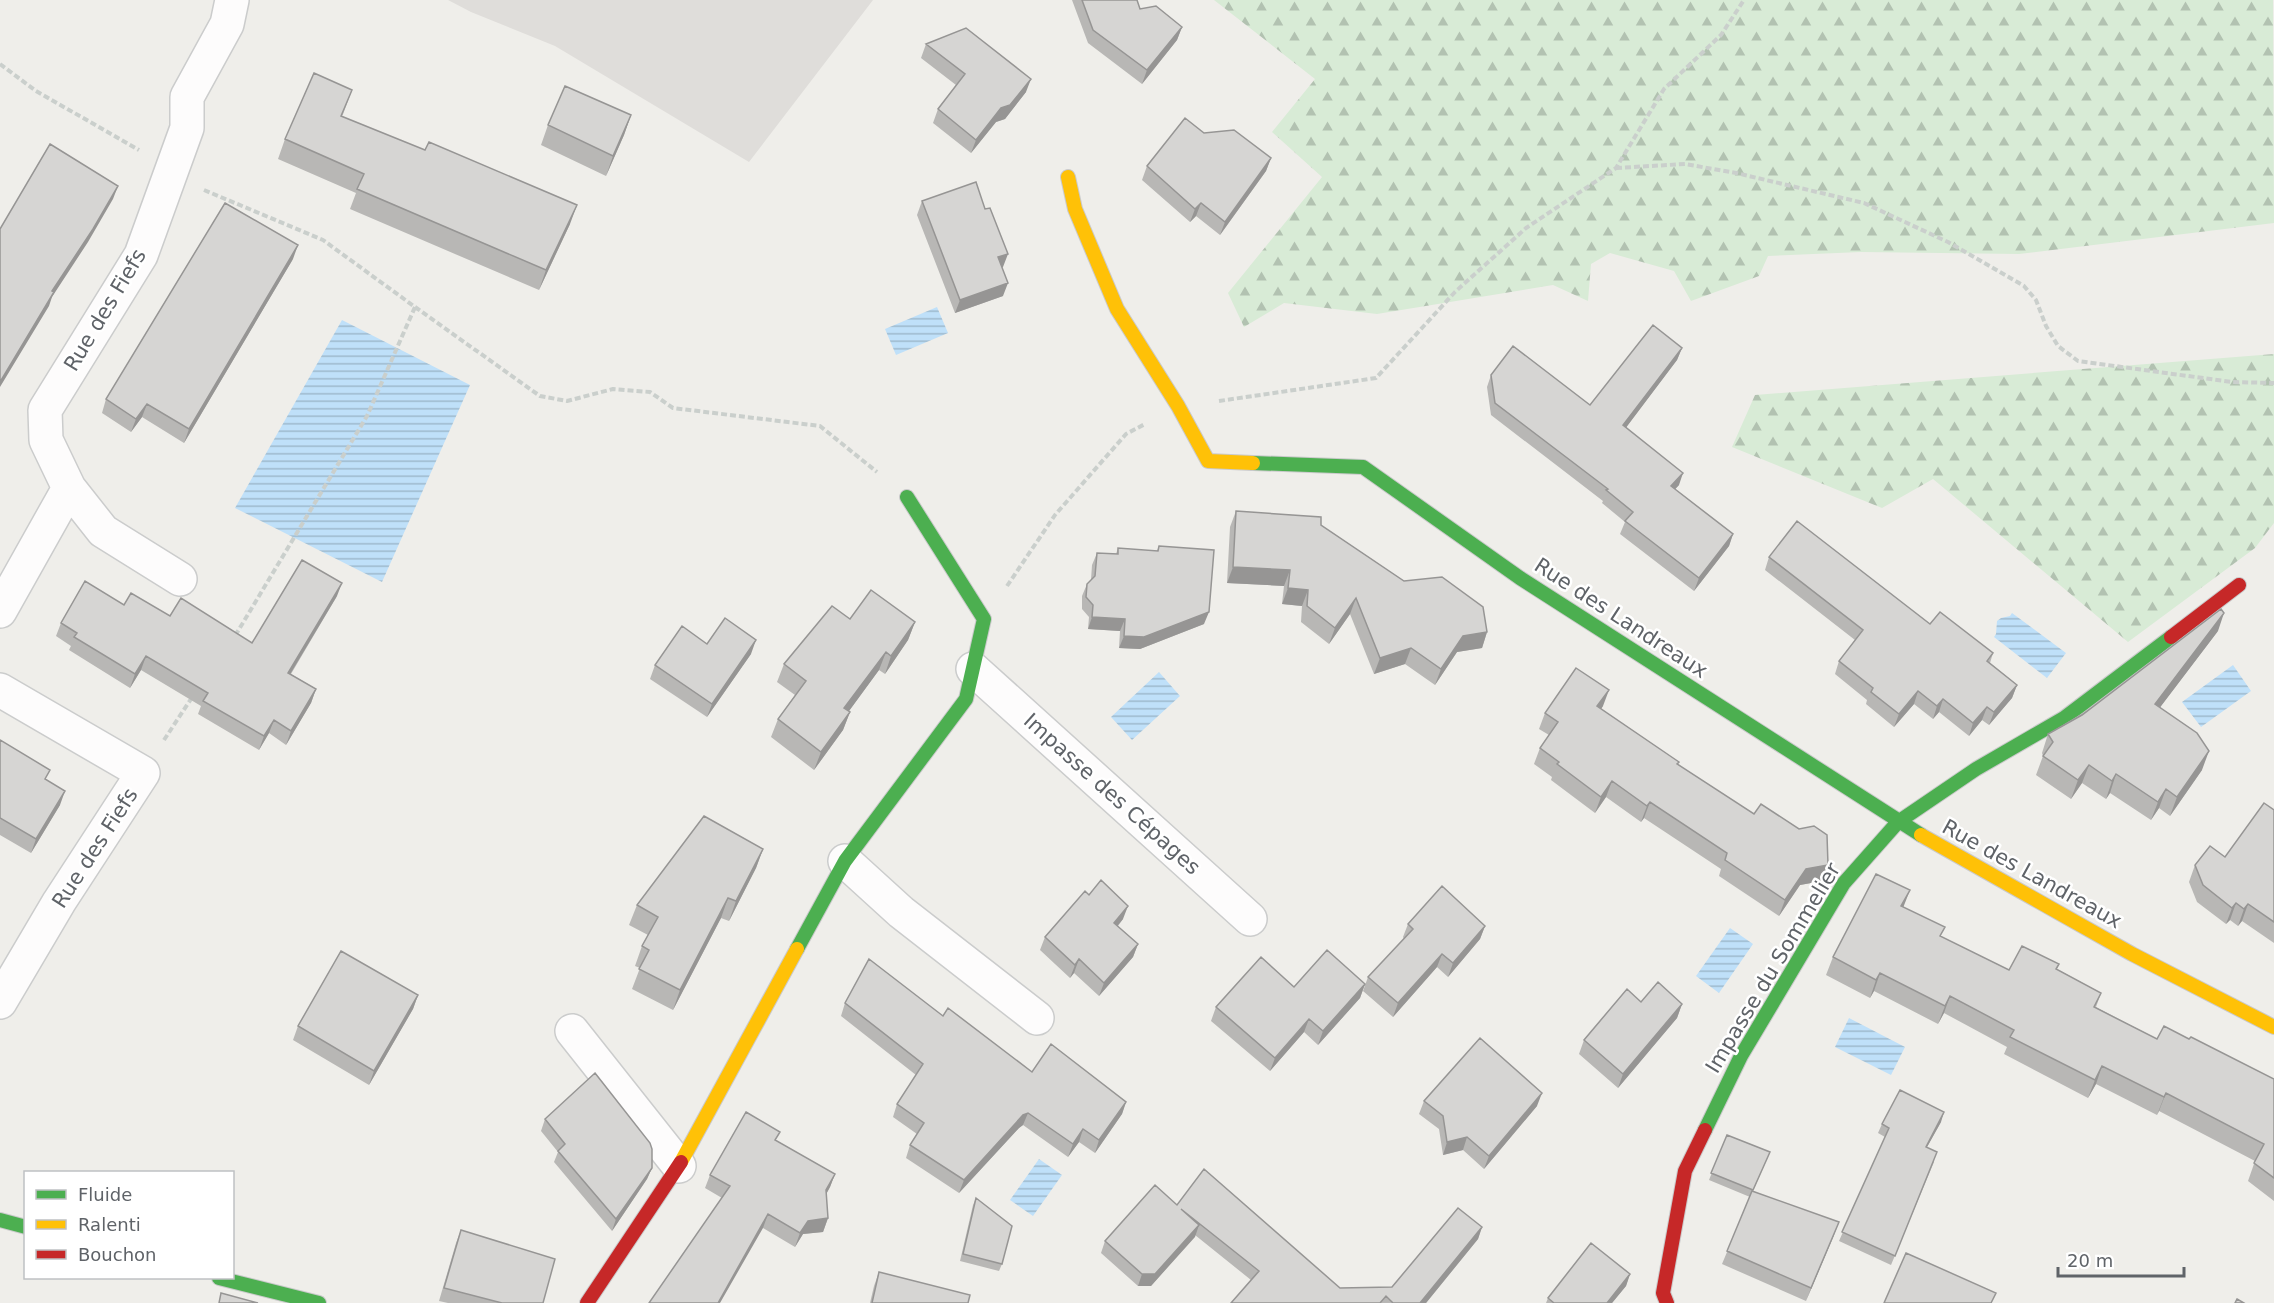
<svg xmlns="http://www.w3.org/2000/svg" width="2274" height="1303" font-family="'DejaVu Sans',sans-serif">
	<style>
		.industrial { fill: #dfddda }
		.forest { fill: url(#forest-firs) }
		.water { fill: url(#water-rules) }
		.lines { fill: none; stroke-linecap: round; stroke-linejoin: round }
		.street-casing { stroke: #cbcccc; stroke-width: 36 }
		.fast-casing { stroke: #cacacb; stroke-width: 16 }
		.slow-casing { stroke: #cacacb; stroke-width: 16 }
		.jam-casing { stroke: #cacacb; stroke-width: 16 }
		.path { stroke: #cacfcc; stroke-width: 4; stroke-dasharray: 6 3; stroke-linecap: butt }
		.street { stroke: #fdfcfc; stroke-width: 33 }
		.fast { stroke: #4caf50; stroke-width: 14 }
		.slow { stroke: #ffc107; stroke-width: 14 }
		.jam { stroke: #c62828; stroke-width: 14 }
		.wall { fill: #b8b7b5 }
		.shaded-wall { fill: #969594 }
		.building { fill: #d6d5d3; stroke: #969594; stroke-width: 1.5 }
		.labels { text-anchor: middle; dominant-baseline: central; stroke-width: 5; stroke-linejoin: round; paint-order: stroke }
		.street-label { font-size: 21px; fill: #5f6368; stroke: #fff }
	</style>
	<defs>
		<pattern id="forest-firs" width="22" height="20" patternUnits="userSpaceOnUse" patternTransform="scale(1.5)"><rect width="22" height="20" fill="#d8ebd6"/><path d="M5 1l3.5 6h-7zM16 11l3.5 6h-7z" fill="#b2c2b1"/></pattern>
		<pattern id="water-rules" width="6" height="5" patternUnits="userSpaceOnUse" patternTransform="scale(1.5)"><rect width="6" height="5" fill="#bfe0f9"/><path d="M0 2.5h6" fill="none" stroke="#9eb9cd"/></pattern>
	</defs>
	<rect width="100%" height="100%" fill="#efeeea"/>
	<path class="industrial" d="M448,0H873L749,162L555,46L471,12Z"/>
	<path class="forest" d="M1214,0H2273L2274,223L2019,254L1861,252L1768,256L1759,276L1691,301L1674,271L1610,253L1591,264L1588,301L1553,285L1377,314L1284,303L1244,327L1228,293L1322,177L1272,132L1315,79Z
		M2274,354V523L2255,548L2128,642L1933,479L1882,508L1732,447L1755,395Z"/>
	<path class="water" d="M937,307L948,333L896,355L885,329Z
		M342,320L470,385L382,582L235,508Z
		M2012,613L2066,653L2047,678L1994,637L1996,634L1997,621L2001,618L2010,616Z
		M2233,665L2251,691L2201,727L2182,702Z
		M1159,672L1180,696L1132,740L1111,717Z
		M1730,928L1753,944L1719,993L1696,976Z
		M1849,1018L1905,1047L1891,1075L1835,1047Z
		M1039,1159L1062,1175L1033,1216L1010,1200Z"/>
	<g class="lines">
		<defs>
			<path id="street" d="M180,579L103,531L69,488L46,440L45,410L141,255L187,128V97L227,24L232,0
				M0,611L69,488
				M973,669L1250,919
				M0,690L143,773L59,902L0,1002
				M845,861L901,912L1037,1018
				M572,1031L679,1166"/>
			<path id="fast" d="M1253,463L1363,467L1520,578L1921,835
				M797,949L845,861L966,699L984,619L907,497
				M1705,1130L1741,1056L1844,883L1898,822L1976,769L2064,718L2171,637
				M0,1220L26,1227
				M219,1278L319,1303"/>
			<path id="slow" d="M1068,177L1075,209L1117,309L1178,406L1208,461L1253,463
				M1921,835L2132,954L2274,1027
				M681,1162L797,949"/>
			<path id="jam" d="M2171,637L2239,585
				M587,1303L681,1162
				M1667,1303L1663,1293L1685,1171L1705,1130"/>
		</defs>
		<use href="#street" class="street-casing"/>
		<use href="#fast" class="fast-casing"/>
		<use href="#slow" class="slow-casing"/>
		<use href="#jam" class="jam-casing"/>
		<path class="path" d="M0,64L36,91L139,150
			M1616,168L1685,164L1736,173L1864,203L1948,242L2024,286L2036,300L2046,326L2058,346L2078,361L2232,382L2274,383
			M204,190L323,240L415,307L367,416L235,636
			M415,307L540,396L567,401L613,389L650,392L673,408L820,426L877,472
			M1219,401L1376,378L1455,292L1526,228L1616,168L1664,89L1721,35L1744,0
			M1007,586L1055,515L1126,434L1145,424
			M164,740L193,696"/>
		<use href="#street" class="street"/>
		<use href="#fast" class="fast"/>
		<use href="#slow" class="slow"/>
		<use href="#jam" class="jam"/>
	</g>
	<path class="wall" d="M1072,0H1137L1140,9L1182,27L1177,40L1142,84L1088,43Z
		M926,44L1026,92L1005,119L996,122L971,153L933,123L938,109L956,85L921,58Z
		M352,90L342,117L570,224L539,290L350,209L356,193L278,159L285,139Z
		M631,115L624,135L606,176L541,145L548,125Z
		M1204,133L1271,158L1266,171L1220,235L1196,216L1190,222L1142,180L1147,166Z
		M922,201L985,209L1003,267L1002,268L1003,296L955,313L917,215Z
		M293,259L184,443L142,417L131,432L102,413L106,399Z
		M1682,348L1677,360L1626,427L1679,485L1675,489L1733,534L1729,546L1694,591L1620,534L1625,522L1602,503L1603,501L1491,415L1487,387L1491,375L1590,405Z
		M1236,511L1321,525L1404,581L1487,632L1482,648L1457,652L1435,685L1405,664L1374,674L1350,614L1329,644L1301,622L1302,606L1282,604L1284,586L1227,583L1230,527Z
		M1159,546L1204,624L1140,649L1119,648L1120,631L1088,629L1089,617L1082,609V596L1087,584L1091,580L1092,565L1097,553L1116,554L1118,548L1157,551Z
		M1769,557L1930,624L1993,653L1990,663L2017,685L2012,698L1989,725L1982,720L1969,736L1939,712L1933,719L1914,704L1894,727L1866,704L1867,700L1835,674L1839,661L1855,640L1765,570Z
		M337,596L291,674L316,689L311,703L286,745L269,733L259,750L198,714L201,706L141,670L130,688L69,650L71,646L56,636L61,623L124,605L170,616L252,643Z
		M850,619L915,622L908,640L885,674L879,670L849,711L850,712L843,730L814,770L771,737L778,719L795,695L777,682L784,664Z
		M2218,631L2160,707L2202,770L2170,816L2159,808L2151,820L2110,793L2106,799L2082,783L2071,799L2036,775L2043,756L2042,753L2048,734Z
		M707,644L751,654L707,717L650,679L655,665Z
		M1603,706L1601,709L1679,762L1678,765L1828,865L1822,881L1800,885L1779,916L1719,876L1721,869L1644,818L1641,822L1606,797L1595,813L1551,780L1552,777L1534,764L1540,748L1549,735L1539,729L1545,713Z
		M0,740L47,780L60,805L31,853L0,835Z
		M2274,810V943L2242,921L2238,926L2230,920L2226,924L2197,902L2189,882L2195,865L2225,857Z
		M763,849L756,868L729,921L721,918L673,1010L632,989L640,968L635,966L642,946L648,935L629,925L637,905Z
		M1089,895L1123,919L1118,926L1138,944L1133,957L1099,996L1074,973L1070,978L1040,950L1045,937Z
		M1904,907L1942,937L2009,970L2059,964L2057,969L2101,993L2096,1007L2157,1039H2189L2274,1079V1201L2248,1181L2255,1161L2159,1111L2157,1115L2096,1084L2088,1098L2004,1054L2007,1047L1944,1013L1938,1024L1874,991L1870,998L1826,975L1833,957Z
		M1408,924L1485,926L1480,939L1448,977L1437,967L1393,1017L1363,991L1368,977L1404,939L1403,937Z
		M1365,984L1360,998L1318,1045L1304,1032L1270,1071L1211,1021L1216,1007L1294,987Z
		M418,995L413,1009L369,1085L293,1040L298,1026Z
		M1641,1002L1682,1004L1677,1018L1618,1088L1579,1054L1584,1040Z
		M845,1003L943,1016L1032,1072L1126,1102L1122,1114L1095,1153L1079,1142L1068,1157L1023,1125L1019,1128L959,1193L906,1158L910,1145L917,1134L893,1117L897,1104L916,1075L841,1016Z
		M1424,1101L1537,1106L1484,1169L1463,1150L1443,1155L1439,1129L1419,1114Z
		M545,1119L652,1168L647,1179L612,1231L554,1162L558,1152L541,1131Z
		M1941,1122L1927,1147L1934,1162L1891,1265L1839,1241L1885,1137L1878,1133L1882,1124Z
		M1727,1135L1770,1152L1753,1191L1834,1235L1806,1301L1722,1264L1750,1197L1709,1180Z
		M777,1141L835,1174L830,1187L826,1194L828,1218L823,1232L803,1234L795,1247L763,1228L722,1198L705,1188L710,1175Z
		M976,1198L1002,1264L999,1271L960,1261L973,1205Z
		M1177,1205L1340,1288L1392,1287L1482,1227L1478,1239L1426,1303H1231L1251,1280L1195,1235L1151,1286H1138L1101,1253L1105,1241Z
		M461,1230L543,1303H448L439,1301L456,1243Z
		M879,1272L968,1303H870L874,1286Z
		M1630,1274L1626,1286L1612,1303H1546L1548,1298Z"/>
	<path class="shaded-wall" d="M1182,27L1177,40L1142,84L1147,70Z
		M1031,79L1026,92L1005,119L996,122L971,153L976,140L1001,108Z
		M631,115L624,135L606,176L613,156Z
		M1271,158L1266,171L1220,235L1225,222Z
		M118,186L113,199L88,242L52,297L49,306L0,387V382L52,291Z
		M1201,203L1196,216L1190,222L1195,209Z
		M577,205L570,224L539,290L546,270Z
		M298,245L293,259L184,443L189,429Z
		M1008,254L1003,267L993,271L998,257Z
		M1008,283L1003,296L955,313L960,300Z
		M1682,348L1677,360L1619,437L1623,425Z
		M147,404L142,417L131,432L136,419Z
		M1683,473L1679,485L1666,499L1671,486Z
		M1733,534L1729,546L1694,591L1699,578Z
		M1233,567L1290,570L1284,586L1227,583Z
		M342,583L337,596L283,686L288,673Z
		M1288,588L1308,590L1302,606L1282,604Z
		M1356,598L1350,614L1329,644L1335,628Z
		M1209,612L1204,624L1140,649L1119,648L1124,636Z
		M2224,613L2218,631L2149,722L2155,704Z
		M1092,617L1125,619L1120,631L1088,629Z
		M915,622L908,640L885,674L891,656Z
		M1487,632L1482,648L1457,652L1435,685L1441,669L1463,636Z
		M756,640L751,654L707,717L712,704Z
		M1411,648L1405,664L1374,674L1380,658Z
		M886,652L879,670L838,726L844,708Z
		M146,656L141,670L130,688L135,674Z
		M2017,685L2012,698L1989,725L1994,712Z
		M316,689L311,703L286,745L291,731Z
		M1609,690L1603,706L1592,722L1597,706Z
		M1918,691L1914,704L1894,727L1899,714Z
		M1943,699L1939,712L1933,719L1937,706Z
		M1987,707L1982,720L1969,736L1973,723Z
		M850,712L843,730L814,770L821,752Z
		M274,720L269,733L259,750L264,736Z
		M2209,751L2202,770L2170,816L2177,797Z
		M2089,765L2082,783L2071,799L2078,780Z
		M2116,774L2110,793L2106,799L2112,781Z
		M1612,781L1606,797L1595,813L1601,797Z
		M2166,789L2159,808L2151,820L2158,802Z
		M65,791L60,805L31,853L36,839Z
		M1650,802L1644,818L1641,822L1647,806Z
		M763,849L756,868L729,921L736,901Z
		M1828,865L1822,881L1800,885L1779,916L1785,900L1806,869Z
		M1910,890L1903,908L1901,906Z
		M728,898L721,918L673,1010L680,990Z
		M2236,903L2230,920L2226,924L2232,908Z
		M2248,904L2242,921L2238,926L2244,909Z
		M1128,906L1123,919L1109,936L1114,923Z
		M1485,926L1480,939L1448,977L1453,963Z
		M1138,944L1133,957L1099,996L1104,983Z
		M1442,954L1437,967L1393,1017L1398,1003Z
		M1079,959L1074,973L1070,978L1075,965Z
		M1880,973L1874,991L1870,998L1876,980Z
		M1365,984L1360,998L1318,1045L1323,1031Z
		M418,995L413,1009L369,1085L374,1071Z
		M1950,996L1944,1013L1938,1024L1945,1006Z
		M1682,1004L1677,1018L1618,1088L1623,1074Z
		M1309,1019L1304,1032L1270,1071L1275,1058Z
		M2102,1066L2096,1084L2088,1098L2095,1080Z
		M1542,1093L1537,1106L1484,1169L1489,1156Z
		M2166,1093L2159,1111L2157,1115L2164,1097Z
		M1126,1102L1122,1114L1095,1153L1099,1140Z
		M1944,1112L1941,1122L1922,1156L1926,1147Z
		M1028,1113L1023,1125L1019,1128L959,1193L964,1180L1023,1115Z
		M1083,1129L1079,1142L1068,1157L1073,1144Z
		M1467,1137L1463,1150L1443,1155L1447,1142Z
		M652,1168L647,1179L612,1231L616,1219Z
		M835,1174L830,1187L821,1204L826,1190Z
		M768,1214L763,1228L720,1303H718Z
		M828,1218L823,1232L803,1234L795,1247L800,1233L808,1221Z
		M1839,1222L1834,1235L1806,1301L1811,1288Z
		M1199,1225L1195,1237L1151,1286H1138L1142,1274Z
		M1482,1227L1478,1239L1426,1303H1420Z
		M1630,1274L1626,1286L1612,1303H1607Z"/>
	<path class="building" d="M1082,0H1137L1140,9L1156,6L1182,27L1147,70L1093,30Z
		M966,28L1031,79L1010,105L1001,108L976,140L938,109L965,74L926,44Z
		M314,73L352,90L341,116L425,150L429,142L577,205L546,270L357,189L364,174L285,139Z
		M565,86L631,115L613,156L548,125Z
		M1185,118L1204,133L1234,130L1271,158L1225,222L1201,203L1195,209L1147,166Z
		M50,144L118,186L93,229L52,291L54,292L0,382V229Z
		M976,182L985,209L990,208L1008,254L998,257L1008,283L960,300L922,201Z
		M225,203L298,245L189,429L147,404L136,419L106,399Z
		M1653,325L1682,348L1623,425L1683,473L1671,486L1733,534L1699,578L1625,521L1633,512L1606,490L1608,489L1495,403L1491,375L1513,346L1590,405Z
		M1236,511L1321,517V525L1404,581L1442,577L1483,607L1487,632L1463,636L1441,669L1411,648L1380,658L1356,598L1335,628L1307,606L1308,590L1288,588L1290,570L1233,567Z
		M1797,521L1930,624L1940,612L1993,653L1987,661L2017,685L1994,712L1987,707L1973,723L1943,699L1937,706L1918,691L1899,714L1871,692L1873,688L1839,661L1863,630L1769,557Z
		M1159,546L1214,550L1209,612L1144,637L1124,636L1125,619L1092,617L1093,605L1086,597L1087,584L1095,576L1097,553L1118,554V548L1158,551Z
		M302,560L342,583L288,673L316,689L291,731L274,720L264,736L203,701L208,693L146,656L135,674L74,637L77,633L61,623L85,581L124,605L131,593L170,616L181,598L252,643Z
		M871,590L915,622L891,656L886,652L844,708L850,712L821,752L778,719L806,681L784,664L832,606L850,619Z
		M2221,609L2224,613L2155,704L2197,733L2209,751L2177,797L2166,789L2158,802L2116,774L2112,781L2089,765L2078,780L2043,756L2053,742L2048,734L2082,715Z
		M725,618L756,640L712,704L655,665L682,626L707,644Z
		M1576,668L1609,690L1597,706L1679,762L1677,764L1754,814L1761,804L1799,829L1814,826L1827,835L1828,865L1806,869L1785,900L1725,860L1727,853L1650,802L1647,806L1612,781L1601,797L1557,764L1559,762L1540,748L1558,722L1545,713Z
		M0,740L50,770L45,779L65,791L36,839L0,818Z
		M2264,803L2274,810V922L2248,904L2244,909L2236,903L2232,908L2203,885L2195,865L2210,846L2225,857Z
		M704,816L763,849L736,901L728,898L680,990L639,969L649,950L642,946L658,917L637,905Z
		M1876,874L1910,890L1901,906L1945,927L1940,936L2009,970L2022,946L2059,964L2056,969L2101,993L2094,1007L2157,1039L2164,1026L2189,1039L2191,1037L2274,1079V1178L2254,1163L2264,1144L2166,1093L2164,1097L2102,1066L2095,1080L2010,1037L2014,1030L1950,996L1945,1006L1880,973L1876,980L1833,957Z
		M1101,880L1128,906L1114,923L1138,944L1104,983L1079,959L1075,965L1045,937L1085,891L1089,895Z
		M1442,886L1485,926L1453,963L1442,954L1398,1003L1368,977L1413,929L1408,924Z
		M1327,950L1365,984L1323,1031L1309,1019L1275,1058L1216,1007L1261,957L1294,987Z
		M341,951L418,995L374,1071L298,1026Z
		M869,959L943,1016L948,1008L1032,1072L1051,1044L1126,1102L1099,1140L1083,1129L1073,1144L1028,1113L1023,1115L964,1180L910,1145L924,1123L897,1104L923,1064L845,1003Z
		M1658,982L1682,1004L1623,1074L1584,1040L1627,989L1641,1002Z
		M1480,1038L1542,1093L1489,1156L1467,1137L1447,1142L1443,1116L1424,1101Z
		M595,1073L650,1143L652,1149V1168L616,1219L558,1151L565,1144L545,1119Z
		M1900,1090L1944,1112L1926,1147L1937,1152L1895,1256L1842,1232L1889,1128L1882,1124Z
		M746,1112L780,1132L775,1140L835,1174L826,1190L828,1218L808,1221L800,1233L768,1214L718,1303H649L730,1186L710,1175Z
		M1727,1135L1770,1152L1753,1190L1711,1173Z
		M1204,1169L1340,1288L1392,1287L1458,1208L1482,1227L1420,1303H1393L1386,1296L1380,1303H1231L1259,1271L1181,1209L1199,1225L1155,1274H1142L1105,1241L1155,1185L1177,1205Z
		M1752,1191L1839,1222L1811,1288L1727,1251Z
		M976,1198L1012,1226L1002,1264L963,1254Z
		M461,1230L555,1259L543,1303H502L444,1288Z
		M1591,1243L1630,1274L1607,1303H1554L1548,1298Z
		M1906,1253L1996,1293L1991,1303H1884Z
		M879,1272L970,1295L968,1303H872Z
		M221,1293L258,1303H219Z
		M2237,1299L2244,1303H2235Z"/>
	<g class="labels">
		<g class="street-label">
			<text transform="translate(105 310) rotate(-59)">Rue des Fiefs</text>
			<text transform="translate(1621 618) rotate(33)">Rue des Landreaux</text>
			<text transform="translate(1112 794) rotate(42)">Impasse des Cépages</text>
			<text transform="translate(95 848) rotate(-57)">Rue des Fiefs</text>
			<text transform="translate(2032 874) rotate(29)">Rue des Landreaux</text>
			<text transform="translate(1773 968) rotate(-59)">Impasse du Sommelier</text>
		</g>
	</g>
	<rect x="24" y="1171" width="210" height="108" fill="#ffffff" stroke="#bfc1c3" stroke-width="1.5"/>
	<rect x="36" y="1190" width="30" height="9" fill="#4caf50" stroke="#bfc1c3" stroke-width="1.5"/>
	<text x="78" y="1201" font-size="18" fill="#5f6368">Fluide</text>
	<rect x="36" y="1220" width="30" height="9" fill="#ffc107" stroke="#bfc1c3" stroke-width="1.5"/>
	<text x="78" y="1231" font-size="18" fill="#5f6368">Ralenti</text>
	<rect x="36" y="1250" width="30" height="9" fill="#c62828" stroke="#bfc1c3" stroke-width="1.5"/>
	<text x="78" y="1261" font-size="18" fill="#5f6368">Bouchon</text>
	<path d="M2058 1267v9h126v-9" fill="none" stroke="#5f6368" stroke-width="3"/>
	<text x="2067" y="1267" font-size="18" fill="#5f6368" stroke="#ffffff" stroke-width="4.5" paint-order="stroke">20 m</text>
</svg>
